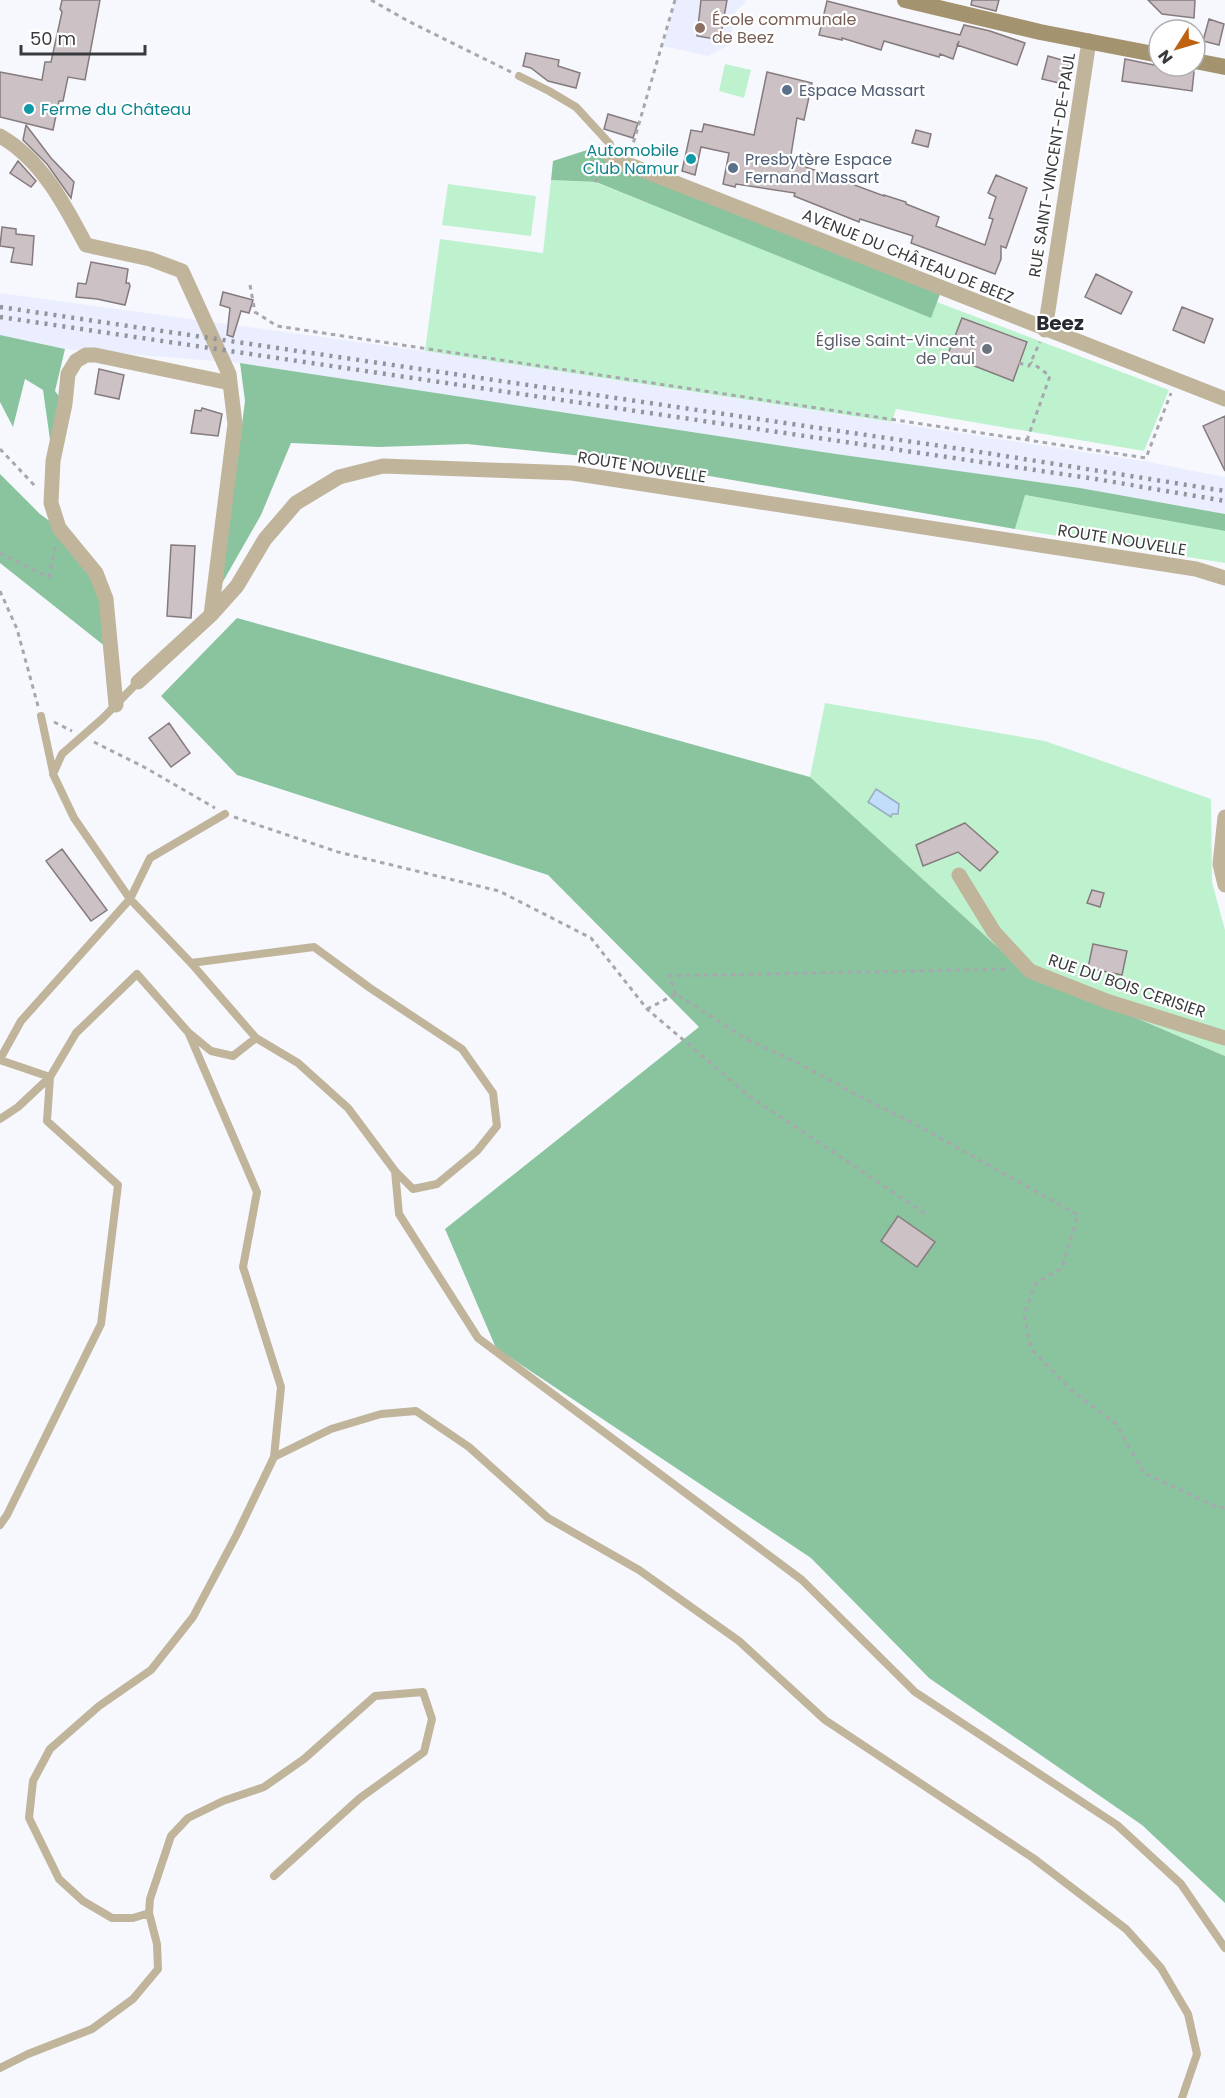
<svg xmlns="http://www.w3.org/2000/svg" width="1225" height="2098" font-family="Poppins,sans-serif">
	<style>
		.built { fill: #eaeefe }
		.green { fill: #bef2cf }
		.forest { fill: #8ac49e }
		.water { fill: #c2ddf9; stroke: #99acc1; stroke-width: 1.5 }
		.building { fill: #ccc1c4; stroke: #857b7d; stroke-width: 1.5 }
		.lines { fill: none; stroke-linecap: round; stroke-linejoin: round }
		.path { stroke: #a7a8ae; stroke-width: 3; stroke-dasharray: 4.5 4.5; stroke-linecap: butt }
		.service { stroke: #c0b49b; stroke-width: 8 }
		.minor { stroke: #c0b49b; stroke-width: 15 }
		.secondary { stroke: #a3936e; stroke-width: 16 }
		.rail { stroke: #939499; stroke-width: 4.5; stroke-dasharray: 3 6; stroke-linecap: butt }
		.education-dot { fill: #8d6e63; stroke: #fff; stroke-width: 2 }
		.service-dot { fill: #5c6f8a; stroke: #fff; stroke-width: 2 }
		.culture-dot { fill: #0f9aa8; stroke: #fff; stroke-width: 2 }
		.worship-dot { fill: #6b7280; stroke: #fff; stroke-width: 2 }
		.labels { text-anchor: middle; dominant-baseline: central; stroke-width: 4.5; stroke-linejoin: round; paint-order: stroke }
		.education-label { font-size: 16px; fill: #785e54; stroke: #fff; text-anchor: start }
		.service-label { font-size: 16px; fill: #4e5e75; stroke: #fff; text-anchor: start }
		.culture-label { font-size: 16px; fill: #0d838f; stroke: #fff; text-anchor: start }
		.street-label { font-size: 16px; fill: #393a3e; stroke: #fff }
		.worship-label { font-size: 16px; fill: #5b616d; stroke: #fff; text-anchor: end }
		.quarter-label { font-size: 20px; font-weight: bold; fill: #282a31; stroke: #fff }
	</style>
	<rect width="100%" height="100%" fill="#f7f8fe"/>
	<path class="built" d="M675,0H745L746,2L736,11L729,45L708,56L663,46Z
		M0,293L425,351L1143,461L1225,477V514L1080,488L836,454L240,363L65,349L0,335Z"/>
	<path class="green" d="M725,64L751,70L744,98L719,91Z
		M551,180L595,182L930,317L937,302L1169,390L1144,451L896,409L892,422L425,351L440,239L543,253Z
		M448,184L536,196L531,236L442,225Z
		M1024,495L1225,531V563L1015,529Z
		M825,703L1045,741L1211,799L1212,882L1225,930V1056L1022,969L810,777Z"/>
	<path class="forest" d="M587,150L942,289L931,318L596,182L551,180L553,161Z
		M0,335L65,349L55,391L65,404L53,461L43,390L25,379L13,427L0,402Z
		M240,363L836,454L1080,488L1225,514V531L1025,495L1015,529L612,459L467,444L379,447L291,443L261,515L221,585L245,401Z
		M0,474L40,514L59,528L96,573L111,651L0,563Z
		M237,618L810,777L1022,969L1225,1056V1903L1142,1825L929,1678L811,1558L496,1348L445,1229L699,1027L548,875L237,775L161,696Z"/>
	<path class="water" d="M876,789L899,804L898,814H892L891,817L868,802Z"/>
	<path class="building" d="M62,0H100L85,80L68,77L63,101H59L53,130L0,117V72L42,80L45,62H51L62,12L60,9Z
		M701,0H727L720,40L697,36Z
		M972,0H999L996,11L971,5Z
		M1148,0H1195L1194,18L1162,14Z
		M827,1L960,35L964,25L990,31L1025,43L1017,65L957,45L959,41L953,59L940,54L939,57L884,41L881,50L842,38V40L819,35Z
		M1209,19L1224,24L1219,45L1203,41Z
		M526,53L559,60L558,66L580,73L576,88L548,81L531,68L523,66Z
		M1048,56L1069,62L1063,84L1042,79Z
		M1125,59L1159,66H1186L1194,72L1192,91L1122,81Z
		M767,72L812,83L804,120L797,118L790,161L884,196V195L906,202V204L939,217L936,226L985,245L993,219L989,218L996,197L988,193L996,175L1027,188L1006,248L1001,246V259L995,274L911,243L913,236L860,219L859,222L794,196L795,193L736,184L735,187L723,184L729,153L701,147L695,175L682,171L691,130L702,132L704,124L754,135Z
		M608,114L638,123L633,138L604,129Z
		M26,125L51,158L74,182L71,198L47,164L23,140Z
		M916,130L931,134L928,147L912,143Z
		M18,161L36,181L31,187L10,173Z
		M2,227L16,229V234L34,236L32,265L11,262L14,248L0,246Z
		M91,262L128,269L126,283H129L130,286L125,305L97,299L76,297L78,283L86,284Z
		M1096,274L1132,292L1121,314L1085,297Z
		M223,292L253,300L249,313L241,311L233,337L227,335L230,308L220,305Z
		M1182,307L1213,319L1204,343L1173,330Z
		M962,318L1027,342L1013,381L959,360V358L948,354Z
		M99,369L124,375L119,399L95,394Z
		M202,408L222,414L218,436L191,433L195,410L201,411Z
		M1225,416V471L1203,426Z
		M171,545L195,546L191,618L167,616Z
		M169,723L190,753L171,767L149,738Z
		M965,823L998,852L980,871L958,852L923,866L916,845Z
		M62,849L107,910L91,921L46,861Z
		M1092,890L1104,893L1100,907L1087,903Z
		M1093,944L1127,951L1122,975L1088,968Z
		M898,1216L935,1242L917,1267L881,1241Z"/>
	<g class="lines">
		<path class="path" d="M371,0L408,21L511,72
			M631,151L675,0
			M595,182L604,170
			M250,285L255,312L277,326L1146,458L1171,393
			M1019,363L1029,366L1040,342
			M1027,440L1050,376L1031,362
			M0,449L36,487
			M0,553L49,577L55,547
			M0,591L17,629L38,706
			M54,722L72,731
			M94,742L144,767L215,808
			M234,817L338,852L499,891L591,938L647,1009L748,1095L927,1215
			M676,994L669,976L1008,969
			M647,1009L676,994L746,1039L798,1063L857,1095L915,1124L1078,1215L1062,1268L1036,1283L1024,1314L1031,1349L1071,1390L1116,1424L1144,1473L1219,1508L1225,1507"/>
		<path class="service" d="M519,76L549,91L576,107L610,144L612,158
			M138,682L103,718L62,754L53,774L74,818L130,899L191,963L256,1038L298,1063L348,1108L395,1171L413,1189L437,1184L477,1151L497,1126L493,1093L462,1049L370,988L314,947L191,963
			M41,716L53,772
			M189,1034L257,1192L243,1267L281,1387L274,1457
			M0,1059L21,1021L130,899L150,858L225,814
			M0,1060L50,1077L18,1107L0,1119
			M395,1171L399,1214L478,1338L802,1580L915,1692L1117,1825L1181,1884L1225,1948
			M0,1525L7,1515L101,1324L118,1185L47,1121L50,1077L76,1033L137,974L188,1032L211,1051L233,1056L256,1038
			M274,1876L360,1798L424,1752L432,1719L423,1692L375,1696L304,1759L264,1787L223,1801L188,1818L171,1836L150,1899L149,1913L133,1918H112L83,1901L59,1879L29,1818L33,1781L50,1749L99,1706L151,1670L193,1617L237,1534L274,1457L331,1429L381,1414L416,1411L469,1447L548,1518L639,1570L739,1641L825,1720L1033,1858L1126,1929L1161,1968L1188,2014L1197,2054L1182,2098
			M0,2068L28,2054L92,2029L133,1999L158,1969L157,1944L149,1913"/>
		<path class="minor" d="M0,136C41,159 65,205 86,245L150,259L182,271L229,374L235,424L211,615
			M612,158L1225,399
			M1045,330L1089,41
			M138,682L211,615L237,586L265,539L296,503L339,477L383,466L572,473L1196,569L1225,578
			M116,705L106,599L96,573L59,528L51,503L53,461L65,404L68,374L76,361L86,355H95L230,383
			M1225,817L1220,864L1225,885
			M959,875L994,932L1030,971L1109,1002L1225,1038"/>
		<path class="secondary" d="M905,0L1040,32L1159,55
			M1195,61L1225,67"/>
		<path class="rail" d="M0,307L961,449L1225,491
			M0,317L1096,479L1225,501"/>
	</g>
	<circle class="education-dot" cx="700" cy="28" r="6"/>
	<g class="service-dot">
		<circle cx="787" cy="90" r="6"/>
		<circle cx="733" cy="168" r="6"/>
	</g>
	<g class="culture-dot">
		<circle cx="29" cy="109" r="6"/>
		<circle cx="691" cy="159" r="6"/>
	</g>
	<circle class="worship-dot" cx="987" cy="349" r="6"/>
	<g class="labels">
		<g class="education-label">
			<text x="712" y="19">École communale<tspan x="712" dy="18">de Beez</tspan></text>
		</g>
		<g class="service-label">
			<text x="799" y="90">Espace Massart</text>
			<text x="745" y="159">Presbytère Espace<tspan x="745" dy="18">Fernand Massart</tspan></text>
		</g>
		<g class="culture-label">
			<text x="41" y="109">Ferme du Château</text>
			<text x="679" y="150" text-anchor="end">Automobile<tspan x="679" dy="18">Club Namur</tspan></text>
		</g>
		<g class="street-label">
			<text transform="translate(1052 165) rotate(-81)">RUE SAINT-VINCENT-DE-PAUL</text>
			<text transform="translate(908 256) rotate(22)">AVENUE DU CHÂTEAU DE BEEZ</text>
			<text transform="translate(642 467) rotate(9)">ROUTE NOUVELLE</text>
			<text transform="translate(1122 540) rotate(9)">ROUTE NOUVELLE</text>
			<text transform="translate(1127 986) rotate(19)">RUE DU BOIS CERISIER</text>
		</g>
		<g class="worship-label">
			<text x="975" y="340">Église Saint-Vincent<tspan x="975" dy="18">de Paul</tspan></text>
		</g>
		<g class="quarter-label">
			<text x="1060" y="323">Beez</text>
		</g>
	</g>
	<g transform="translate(1177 48) rotate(233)"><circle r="28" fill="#ffffff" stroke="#b0b0b2" stroke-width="1.5"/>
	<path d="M0-4.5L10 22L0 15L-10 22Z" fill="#be6111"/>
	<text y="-9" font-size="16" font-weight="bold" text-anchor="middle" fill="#393a3e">N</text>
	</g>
	<path d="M21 45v9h124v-9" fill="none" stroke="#393a3e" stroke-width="3"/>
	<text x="30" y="45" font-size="18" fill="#393a3e" stroke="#ffffff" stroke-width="4.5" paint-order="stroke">50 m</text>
</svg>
